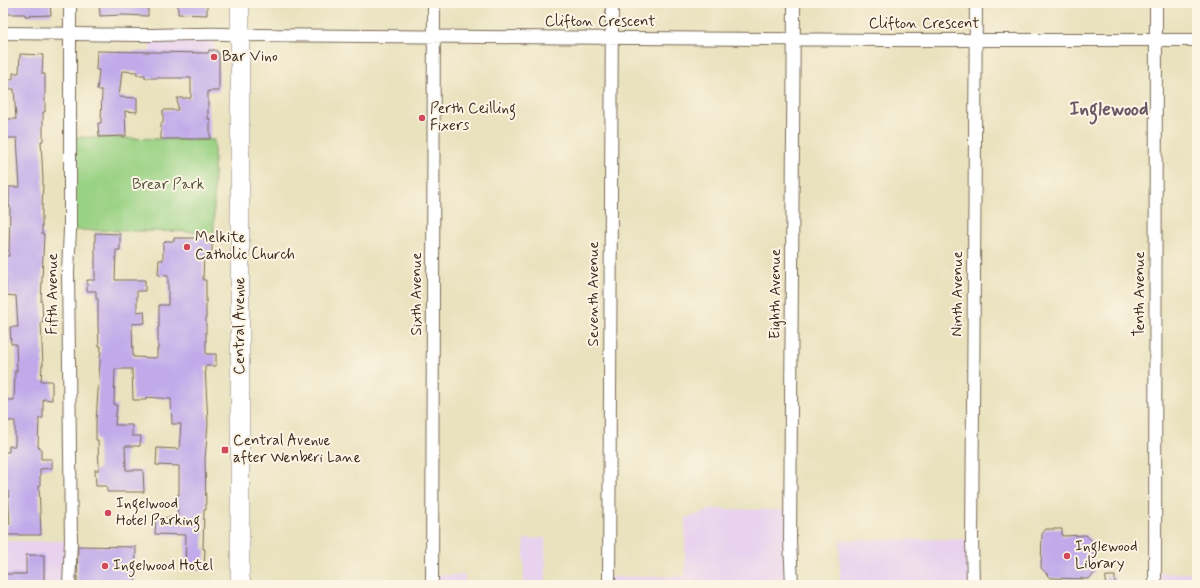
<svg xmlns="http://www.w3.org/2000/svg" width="1200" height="588" font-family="Mynerve,sans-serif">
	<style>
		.built { fill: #e8d2ee }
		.green { fill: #9ad284; stroke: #6a7e51 }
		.building { fill: #c0aaea }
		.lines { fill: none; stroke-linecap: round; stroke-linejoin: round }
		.street-casing { stroke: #786a56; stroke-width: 14 }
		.primary-casing { stroke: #786a56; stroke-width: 20 }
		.street { stroke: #fff; stroke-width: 12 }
		.primary { stroke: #fff; stroke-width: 19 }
		.poi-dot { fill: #d1495b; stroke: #fcf5e5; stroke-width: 1.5 }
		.labels { text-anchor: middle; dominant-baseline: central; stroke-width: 4; stroke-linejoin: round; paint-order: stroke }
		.street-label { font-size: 15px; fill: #3b2a1e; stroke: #fcf5e5 }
		.poi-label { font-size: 15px; fill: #3b2a1e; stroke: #fcf5e5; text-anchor: start }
		.park-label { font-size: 15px; fill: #535438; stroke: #fcf5e5 }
		.district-label { font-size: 19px; font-weight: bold; fill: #6a5765; stroke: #fcf5e5 }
	</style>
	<rect width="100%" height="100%" fill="#fcf5e5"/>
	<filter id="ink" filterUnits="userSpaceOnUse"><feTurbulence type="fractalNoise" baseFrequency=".025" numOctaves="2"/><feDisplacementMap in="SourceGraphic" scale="8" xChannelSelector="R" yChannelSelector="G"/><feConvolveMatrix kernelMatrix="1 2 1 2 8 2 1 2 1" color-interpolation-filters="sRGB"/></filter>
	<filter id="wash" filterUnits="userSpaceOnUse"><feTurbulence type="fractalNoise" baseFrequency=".012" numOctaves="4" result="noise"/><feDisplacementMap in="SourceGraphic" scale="16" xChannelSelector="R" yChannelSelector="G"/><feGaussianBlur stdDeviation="0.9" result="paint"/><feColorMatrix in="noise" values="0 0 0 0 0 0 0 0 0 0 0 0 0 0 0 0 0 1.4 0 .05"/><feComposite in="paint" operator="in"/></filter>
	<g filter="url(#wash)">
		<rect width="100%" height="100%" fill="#e9e2be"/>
		<path class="built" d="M150,35H214V72H150Z
			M712,509L790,510L792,585H609V577L685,576V517H691Z
			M545,538L546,585H524V539Z
			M972,539L973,585H840V540Z
			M3,541H71L69,585H3Z
			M1155,573H1197V585H1155Z
			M432,575H465V585H432Z"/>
		<path class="green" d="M70,137L214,140V232L70,230Z"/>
		<g id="blocks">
			<path class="building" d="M3,3H50L51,15L25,16V14H3Z
				M99,3H148V16L122,15L100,16Z
				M178,3H207V15L178,14Z
				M209,50H215L219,53V91H208V119H210V139H161V123H163V110H178L177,98H191V78H145V75H137V72L122,71L119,97L137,98V112L125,111L126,136L99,137L98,123H101L102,90H97L99,70H96L97,51L208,53Z
				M20,54L43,55L42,74H45V112H43V141H41L43,180L42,211V234H44L41,302H42L43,322H41L43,365H42L41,381H52V400L43,399V418H39L38,447L41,448V459H52V468L40,469V486H39L41,535H7V524H10L8,491H3V452H9V446H15V421H3V400H14L15,371H17L16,344H11L10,327H18L16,296L6,295V277H3V256H9L10,206H9V187H20L17,138H5V119H16L14,89H9V79H13V73H19Z
				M95,233L120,234V250H116L115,280H145V291H137V312L144,311L145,323L132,324L133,357L157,358V349H158V327H159V305H168V276L158,275L159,260H163V244L166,241H174V238H212V255H204L203,280H206V354H216V366H205L208,424L205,459L206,510H204L203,549H205L204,570L185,569L186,535L155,534L156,517L178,518L177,495H179V466L156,465L157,448L179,449L181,424H172L171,399L146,397V400H133L132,369H115L114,405H117L115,425H132V436H141L140,446H125L126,470H143L144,492H107V486H96L95,470H99L98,440H96V421L101,346H99L98,326V299H96V291H87V280H95Z
				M1046,529H1062V536L1086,535L1094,543L1093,570L1095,572L1089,579L1051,578L1041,568L1042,534Z
				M78,546L136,547L135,585H77Z
				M26,555H44V585H3V574H26Z
				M1106,576H1115V585H1105Z"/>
		</g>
	</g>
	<g filter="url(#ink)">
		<use href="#blocks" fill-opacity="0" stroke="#786a56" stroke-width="1"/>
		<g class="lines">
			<defs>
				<path id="street" d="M3,33C53,33 102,35 152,35C181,35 212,32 240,35L885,40H1197
					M69,585L71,541L68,271L70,230V3
					M432,585L434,3
					M609,585L612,3
					M792,585L790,540L794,3
					M973,585L972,540L976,3
					M1155,585L1156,3"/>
				<path id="primary" d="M240,3V577L241,585"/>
			</defs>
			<use href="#street" class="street-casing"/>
			<use href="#primary" class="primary-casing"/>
			<use href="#street" class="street"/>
			<use href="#primary" class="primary"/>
		</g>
	</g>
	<g class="poi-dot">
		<circle cx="214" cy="57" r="4"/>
		<circle cx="422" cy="118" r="4"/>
		<circle cx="187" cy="247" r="4"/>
		<rect x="221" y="446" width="8" height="8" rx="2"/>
		<circle cx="108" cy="513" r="4"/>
		<circle cx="1067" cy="556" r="4"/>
		<circle cx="105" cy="566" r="4"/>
	</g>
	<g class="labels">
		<g class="street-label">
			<text x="600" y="22">Clifton Crescent</text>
			<text x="924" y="24">Clifton Crescent</text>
			<text transform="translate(53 294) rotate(-90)">Fifth Avenue</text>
			<text transform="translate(417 294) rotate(-90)">Sixth Avenue</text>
			<text transform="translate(594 294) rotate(-90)">Seventh Avenue</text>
			<text transform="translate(776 294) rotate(-90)">Eighth Avenue</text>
			<text transform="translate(958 294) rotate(-90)">Ninth Avenue</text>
			<text transform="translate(1140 294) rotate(-90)">Tenth Avenue</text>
			<text transform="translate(240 326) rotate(-90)">Central Avenue</text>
		</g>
		<g class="poi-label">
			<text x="222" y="57">Bar Vino</text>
			<text x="430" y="109">Perth Ceilling<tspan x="430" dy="17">Fixers</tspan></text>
			<text x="195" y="238">Melkite<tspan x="195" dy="17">Catholic Church</tspan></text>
			<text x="233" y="441">Central Avenue<tspan x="233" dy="17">after Wenberi Lane</tspan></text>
			<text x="116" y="504">Ingelwood<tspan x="116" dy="17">Hotel Parking</tspan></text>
			<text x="1075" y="547">Inglewood<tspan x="1075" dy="17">Library</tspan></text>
			<text x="113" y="566">Ingelwood Hotel</text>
		</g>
		<g class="park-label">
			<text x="168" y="185">Brear Park</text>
		</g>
		<g class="district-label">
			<text x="1109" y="109">Inglewood</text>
		</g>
	</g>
	<rect width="1200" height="588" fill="none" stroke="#fcf5e5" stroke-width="16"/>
</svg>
